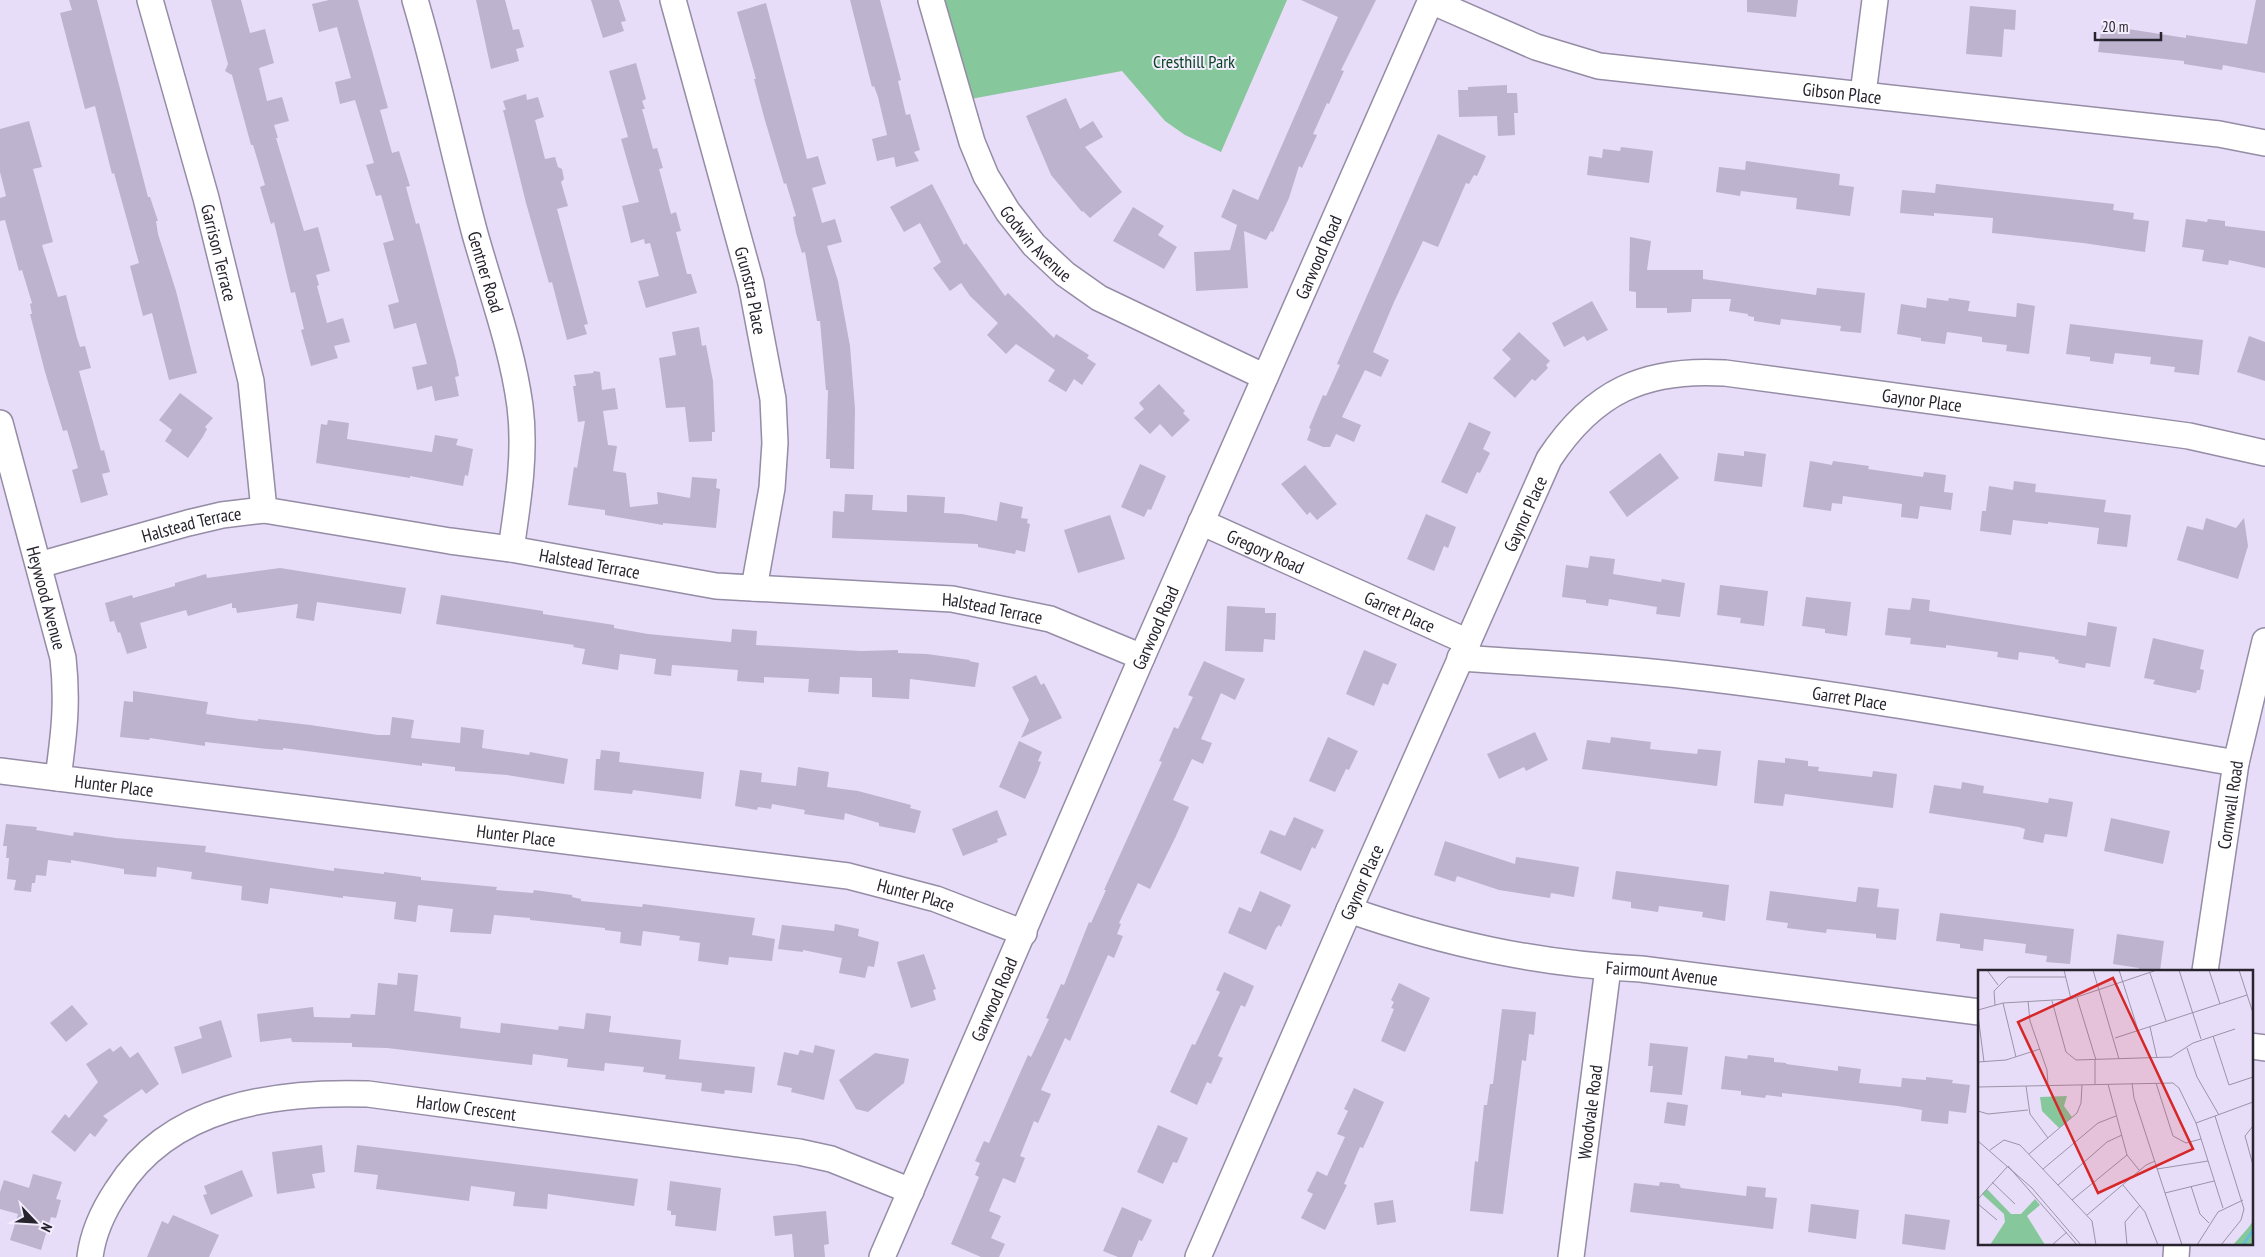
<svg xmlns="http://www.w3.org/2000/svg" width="2265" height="1257" font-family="'PT Sans Narrow',sans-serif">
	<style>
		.green { fill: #87c79c }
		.building { fill: #bdb3ce }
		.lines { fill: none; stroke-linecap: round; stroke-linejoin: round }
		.minor-casing { stroke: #958ca5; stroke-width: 28 }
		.minor { stroke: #fff; stroke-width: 25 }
		.labels { text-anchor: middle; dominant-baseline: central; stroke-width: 4; stroke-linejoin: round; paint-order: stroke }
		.park-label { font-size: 18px; fill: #0c4425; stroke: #f3edfd }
		.street-label { font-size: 18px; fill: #28242e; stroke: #f3edfd }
		.inset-river { fill: none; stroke: #61bedd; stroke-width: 2.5 }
		.inset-road { fill: none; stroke: #9b93a8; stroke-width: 1 }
		.view { fill: #d62828; fill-opacity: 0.15; stroke: #d62828; stroke-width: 2.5 }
		.inset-edge { fill: none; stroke: #28242e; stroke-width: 2.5 }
	</style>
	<rect width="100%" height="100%" fill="#e8ddf9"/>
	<path class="green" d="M931,0H1287L1221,152L1185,135L1165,121L1122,71L960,101Z"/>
	<path class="building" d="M69,0H97L148,197H150L158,221H156L158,234L176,291L197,373L169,380L152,313L143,316L130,266L139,263L114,173L112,174L95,106L85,109L60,13L72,10Z
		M211,0H241L250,33L265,29L274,63L259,68L267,101L282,97L289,121L274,125L278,138H276L304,231L318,227L330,271L316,275L319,285L317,286L327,323L343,318L350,342L334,346L338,358L311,366L301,330L304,329L295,292L291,293L274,222L271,224L260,187L265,185L253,145H251L232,75L225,71L228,64Z
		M329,0H358L388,108L380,110L392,153L399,151L410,186L406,187L416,224L419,223L456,361L459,376L455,377L459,396L435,401L432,386L417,390L412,367L427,364L416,323L394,329L388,305L399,302L383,243L394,240L381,195L376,196L366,165L374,163L355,100L340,104L335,82L351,78L337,27L319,32L312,4Z
		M476,0H505L513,30L519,29L524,47L516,49L519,61L491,69Z
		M591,0H619L626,21L621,22L624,31L603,38Z
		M850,0H880L901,80L898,81L906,115L910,114L920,150L914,152L919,161L896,167L894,157L877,161L872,139L887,135L878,97L874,86L872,87Z
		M1301,0H1376L1341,70L1344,71L1329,104L1327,103L1313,134L1317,135L1302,168L1299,166L1289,198L1273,232L1271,231L1266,240L1244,231L1248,288L1196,291L1194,252L1230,250L1237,225L1221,217L1233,189L1258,200L1338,17Z
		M1747,0H1798L1796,17L1747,12Z
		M2256,0H2265V73L2223,65L2222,70L2184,64V61L2098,52L2102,25L2186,38V35L2247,44Z
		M766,3L807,159L818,156L826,184L812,188L822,223L835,219L842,242L827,246L838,281L850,346L855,409L854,469L830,468V459H826L828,390H826L820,321H817L805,252L802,253L796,233L793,217L796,216L786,183L784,184L764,117L754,79H756L737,12Z
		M1970,6L2016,10L2015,30L2004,29L2002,57L1966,54Z
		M636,63L646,99L642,101L645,109H642L653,149L657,148L663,168L659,169L671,214L676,212L681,231L676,232L687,274H691L697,293L646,308L638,281L659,276L650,243L645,244L644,239L631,243L622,206L639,202L621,139L628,137L609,71Z
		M1507,85V93H1517L1518,113H1514L1515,135L1498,136L1497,116L1459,117L1458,90H1468V87Z
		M526,94L527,100L538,97L544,117L535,120L545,159L555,157L558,167L562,169L564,179L561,182L568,206L557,209L588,324L584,325L587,334L567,340L552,282L549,283L526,203L503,110H506L503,101Z
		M1066,98L1080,129L1093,121L1103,137L1085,147L1122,192L1090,218L1083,211L1082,212L1051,175L1026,116Z
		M29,121L42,167L33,169L53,242L42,245L58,297L66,295L77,338L80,347L85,346L91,368L79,371L101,451L104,450L110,472L102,474L108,495L81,503L72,470L78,468L67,430L63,431L45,372L30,314H32L30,304L32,303L22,270L19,271L5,220L0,221V198L6,196L0,172V129Z
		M1438,134L1486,156L1477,176L1474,175L1469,184L1466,183L1438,247L1423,241L1394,302L1373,352L1389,360L1381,377L1365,370L1342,417L1361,425L1354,442L1336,434L1330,447H1323L1307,440L1311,429L1309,428L1323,395L1326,396L1340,365L1337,364Z
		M1621,147L1653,151L1649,183L1587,175L1589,156L1602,158L1603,149L1620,151Z
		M1746,161L1840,174L1839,185L1854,187L1850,216L1796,209L1797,198L1741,191L1740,196L1716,192L1719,167L1745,170Z
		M932,184L964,245L966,243L1005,296L1008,293L1054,338L1056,334L1089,355L1087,358L1096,364L1082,385L1074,379L1066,392L1048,381L1055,370L1016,344L1006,354L987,335L998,323L970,296L961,283L950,291L933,268L941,262L920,223L904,232L890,207Z
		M1936,184L2114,204L2113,210L2134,213L2133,219L2149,221L2145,252L2083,243L1992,233L1993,218L1934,213V216L1900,213L1902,190L1935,193Z
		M1133,207L1164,226L1158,235L1177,247L1164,269L1113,241Z
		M2186,219L2207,222L2208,219L2225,221V226L2265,231V268L2229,260L2228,265L2202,261L2204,250L2182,247Z
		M1630,237L1651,241L1647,270H1703V279L1816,295L1817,288L1865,293L1861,333L1840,331L1841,326L1781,319L1780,325L1754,321V317L1748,316V314L1729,311L1731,299H1692L1691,312L1667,313V308H1636V292L1629,291Z
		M1927,298L1948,301L1949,298L1970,301L1968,311L2016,317L2017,303L2035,306L2029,354L2006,351L2007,345L1982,342V337L1947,332L1945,344L1921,341V338L1897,334L1901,304L1926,308Z
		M1592,301L1608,330L1587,341L1584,336L1564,347L1552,323Z
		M2070,324L2203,340L2199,375L2174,372L2175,367L2150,364L2151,357L2115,353L2113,364L2090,361V357L2066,354Z
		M699,327L702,346L706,345L713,381L715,432H712V441L689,442L685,407L666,408L659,358L676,355L672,332Z
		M1519,332L1550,361L1546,365L1548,368L1535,381L1532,379L1515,398L1493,378L1511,359L1502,350Z
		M2249,336L2265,342V381L2237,372Z
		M594,371L600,372L602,390L615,388L618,409L603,411L608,445L617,446L613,471L626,473L630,507L658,504L657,492L690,498L692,477L717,479L716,488L720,489L716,528L663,523V525L605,515V510L568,505L574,467L577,468L585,421L578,422L573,386H576L574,375L593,373Z
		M1159,384L1185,411L1183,413L1190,420L1172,437L1160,424L1150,434L1134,418L1144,409L1139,403Z
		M180,393L213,418L205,427L207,429L202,438L188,458L165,441L172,430L159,420Z
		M328,420L349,423L347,439L432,452L435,435L458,439L456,445L473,449L468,476L465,475L463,486L410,476V478L316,463L321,424L327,425Z
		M1469,422L1491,432L1483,449L1490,453L1480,473L1477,472L1467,494L1441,482Z
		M1744,451L1766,454L1762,487L1714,481L1718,453L1744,456Z
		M1660,453L1679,478L1627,517L1609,492Z
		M1810,461L1832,465L1833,461L1869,466L1868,469L1923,477L1924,472L1946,475L1944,492L1953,493L1951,510L1920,506L1918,519L1901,517L1902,504L1843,496L1842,504L1832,503L1831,511L1803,507Z
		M1140,464L1166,476L1151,510L1148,509L1144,517L1121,507Z
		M1305,465L1337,504L1317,520L1310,512L1307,515L1281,484Z
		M2014,481L2036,484L2035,492L2106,500L2104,512L2131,515L2127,547L2097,544L2099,528L2048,522V524L2013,520L2011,535L1980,531L1982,511H1986L1989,486L2013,490Z
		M845,494L873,495L872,510L907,512V495L945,497L944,513L962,514L997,521L1000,502L1023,507L1021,518L1028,519L1027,523L1030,524L1025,552L1016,550L1015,554L978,547V544L832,538L833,511L844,512Z
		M1426,514L1456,527L1448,548L1444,546L1434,571L1407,559Z
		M1110,515L1125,559L1078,573L1064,530Z
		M2206,518L2236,528L2244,518L2248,546L2238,579L2177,560L2187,526L2203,530Z
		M1590,556L1615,559L1613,574L1661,582L1662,579L1685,583L1680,617L1656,614L1657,607L1609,599L1608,606L1586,603V600L1562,597L1566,565L1588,568Z
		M280,568L406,588L401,614L317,602L314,621L296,618L298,604L237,613L236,608H232V603L188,616L186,610L140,623L147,648L127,654L120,632L118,633L114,621L110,622L105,603L132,595L133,598L175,586V583L206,574L207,578Z
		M1720,585L1768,591L1764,626L1740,623L1741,618L1717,615Z
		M441,595L543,611V614L614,625V628L648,634L731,642L732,629L757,631L756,645L861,651L898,650V653L927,654L970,660L969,661L979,663L975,687L910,679L909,699L872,697V678L840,677L839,694L808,692L809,679L764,677V683L737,681L738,670L672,665L671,676L654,674L656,659L620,654L618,670L582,664L585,649L573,647L574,645L436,624Z
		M1806,597L1851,602L1847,636L1825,633V629L1802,626Z
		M1912,598L1930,600L1929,611L2086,636L2088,622L2117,627L2110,667L2086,663L2085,668L2058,663L2059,660L2055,659V657L2019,652L2018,660L1997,657L1998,652L1946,645V648L1910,644L1911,638L1885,635L1888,608L1910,610Z
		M1227,606L1265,608V613H1276L1275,640L1264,639L1263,652L1225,651Z
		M2153,638L2204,650L2200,669L2204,670L2200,690H2197L2196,693L2153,684L2155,680L2144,678Z
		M1364,650L1397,664L1388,685L1383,683L1374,706L1346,694Z
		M1204,661L1245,679L1235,700L1221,693L1201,739L1212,743L1203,764L1192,759L1173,800L1189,807L1176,836L1150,889L1138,883L1119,923L1121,924L1117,934L1123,936L1114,958L1108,955L1070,1041L1065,1038L1041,1090L1051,1094L1038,1123L1034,1121L1020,1156L1025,1158L1015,1183L1003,1178L989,1211L1001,1216L991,1238L1005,1244L999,1257H981L951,1244L979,1177L975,1175L980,1163L975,1161L984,1141L989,1143L1028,1055L1031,1057L1049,1019L1046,1018L1061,984L1064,985L1089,922L1091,923L1106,890H1104L1162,762L1159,761L1174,727L1178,729L1193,697L1188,695Z
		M1036,675L1041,685L1044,683L1062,718L1021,738L1029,720L1012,687Z
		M133,691L208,702L206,714L240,719L258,721V719L310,725L378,735H390L392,717L414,720L411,738L460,743L461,727L484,730L482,748L529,755L530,752L568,759L564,784L507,775L455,771V767L422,763V766L400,763L283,748V750L267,749L205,742V746L150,738L149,740L120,737L124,701L133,702Z
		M1535,732L1548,760L1526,771L1524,767L1499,779L1487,754Z
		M1328,737L1358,751L1349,770L1346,769L1335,792L1309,781Z
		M1611,737L1651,742L1650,749L1697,754L1698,749L1721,751L1717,786L1582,769L1587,740L1610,743Z
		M1019,741L1042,752L1038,761L1041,762L1037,773L1025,799L999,787Z
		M601,750L620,752L619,762L704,772L701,799L633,790L632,794L594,790L596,759H600Z
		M1785,758L1808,761V766L1819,767L1818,771L1872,777L1873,771L1897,774L1893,808L1785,794L1783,806L1754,803L1758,760L1785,763Z
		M798,767L829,772L827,787L858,791L911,805L910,808L921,811L915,833L879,826V823L845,813L844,820L804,814L805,810L772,804L771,809L758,807L757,810L735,806L740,770L762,773L761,782L796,786Z
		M1962,782L1984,786L1983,793L2048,803L2049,798L2073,802L2067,837L2045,834L2043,843L2023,839L2025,829L2019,827L1929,813L1934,785L1961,789Z
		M997,810L1007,835L997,839L998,842L963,856L952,829Z
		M1294,817L1324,830L1315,849L1312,847L1301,871L1260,853L1270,830L1285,836Z
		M2111,818L2170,831L2163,864L2104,851Z
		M6,824L37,827L36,830L73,836L74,832L116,838L206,846L205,852L334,871V868L384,874V872L421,877V880L497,887L496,890L533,893L534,890L572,895V897L581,899V901L642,907L643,904L755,918L752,935L775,939L772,961L729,957L728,965L698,961L700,943L679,940L680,936L643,931L641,946L620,943L621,932L605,930V928L530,920V918L494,915L491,934L450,932L453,909L418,905L416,922L394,919L396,902L343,896V898L270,888L268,904L241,900L242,886L191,879L192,872L157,867L156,877L124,874V869L71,860V863L48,860L46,876L36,875L35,883H32L31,892L14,890L16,880L7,879L9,858H6L7,846H3Z
		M1445,841L1515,864L1516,857L1579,867L1574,897L1551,893L1550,898L1499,890L1457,876L1455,882L1434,875Z
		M1616,871L1729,885L1725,921L1702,917L1703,912L1659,906L1658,912L1631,908V902L1612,899Z
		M1858,887L1879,889L1877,907L1899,909L1896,940L1876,938V934L1827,929L1826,933L1787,928L1788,923L1766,920L1770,891L1856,902Z
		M1260,891L1291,905L1281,927L1279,925L1276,928L1266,950L1228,933L1239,907L1251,912Z
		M1940,913L2074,929L2070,964L2046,962L2047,956L2025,953L2026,944L1984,939L1983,951L1960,948V944L1936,941Z
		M835,924L859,929L858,936L879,942L874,967L868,966L865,978L839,973L842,958L803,950V952L778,949L782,925L834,931Z
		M2117,934L2164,941L2160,971H2138L2139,968L2113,964Z
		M924,954L936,989L933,990L936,1000L911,1008L897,962Z
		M1224,972L1254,986L1245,1007L1241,1005L1218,1056L1223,1058L1211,1084L1207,1082L1197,1105L1170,1092L1192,1044L1195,1045L1220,992L1216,990Z
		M398,973L418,975L414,1011L461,1017L460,1028L500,1033L501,1023L558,1030L559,1026L584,1029L586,1013L611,1016L609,1032L681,1040L679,1059L755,1067L752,1093L725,1090L724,1094L701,1091L702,1083L665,1079L666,1075L643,1072L644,1067L605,1063L604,1071L567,1067L568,1059L533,1054L532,1065L387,1048L352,1047V1043L292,1042L291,1038L260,1042L257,1014L313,1007L314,1017L350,1018L351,1014L375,1015L378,983L397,985Z
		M1399,983L1430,998L1405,1052L1381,1041L1394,1009L1391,1008L1394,1002L1391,1000Z
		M72,1005L88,1024L66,1042L50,1023Z
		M1502,1009L1536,1012L1534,1035L1529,1034L1526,1061L1522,1060L1503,1214L1470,1211L1475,1161L1478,1162L1484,1105H1487L1490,1084H1493Z
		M221,1020L232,1057L182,1074L174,1047L202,1038L199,1027Z
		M1650,1043L1688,1047L1682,1095L1650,1092L1653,1066H1648Z
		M815,1045L835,1050L824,1100L791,1092L792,1088L777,1085L784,1052L798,1055L800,1050L813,1053Z
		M121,1046L130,1058L138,1052L159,1084L146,1094L142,1089L103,1116L108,1120L95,1137L90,1133L75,1152L51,1132L65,1114L69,1118L98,1082L86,1064L110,1048L113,1052Z
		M875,1053L909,1059L904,1083L868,1112L856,1109L839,1080Z
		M1748,1055L1774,1058V1062L1786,1063V1064L1838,1071V1066L1861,1069L1859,1083L1901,1087L1902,1078L1926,1080V1077L1953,1080L1952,1083L1970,1085L1966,1113L1949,1111L1948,1124L1921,1121L1922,1110L1898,1106L1782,1093V1097L1766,1095L1765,1098L1741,1095V1091L1721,1089L1725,1056L1747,1059Z
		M1354,1088L1384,1102L1363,1148L1360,1147L1344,1184L1347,1185L1325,1230L1301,1218L1313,1194L1307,1191L1317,1171L1327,1176L1345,1137L1337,1134L1348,1111L1344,1109Z
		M1667,1102L1688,1105L1685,1126L1664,1123Z
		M1158,1125L1188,1138L1177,1163L1173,1162L1163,1184L1137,1172Z
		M322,1145L325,1172L312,1174L315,1188L277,1194L272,1152Z
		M357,1145L638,1179L634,1206L548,1194L547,1209L513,1206L515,1192L471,1186L469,1201L376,1189L378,1175L354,1172Z
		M242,1170L253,1196L211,1215L203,1195L207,1194L204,1186Z
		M33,1174L62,1182L56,1199L61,1200L56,1218L51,1217L41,1250L10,1240L18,1214L0,1209V1192L4,1180L29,1188Z
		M670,1181L721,1188L716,1231L675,1226L676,1215H671V1211L667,1210Z
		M1660,1182L1679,1184L1681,1188L1746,1196L1747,1186L1766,1188L1765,1197L1777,1198L1773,1229L1630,1212L1634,1183L1659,1186Z
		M1393,1200L1396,1222L1377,1225L1374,1203Z
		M1811,1204L1859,1210L1856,1239L1808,1232Z
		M1122,1207L1152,1220L1142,1241L1139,1240L1132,1257H1118L1103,1251Z
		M826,1211L829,1244L824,1245L825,1257H794L792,1234L775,1236L773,1216Z
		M1905,1214L1950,1220L1945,1250L1902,1244Z
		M173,1215L219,1235L209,1257H147L162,1221L168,1224Z"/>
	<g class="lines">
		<defs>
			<g id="minor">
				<path id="s1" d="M150,0L206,198L251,381L264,510"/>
				<path id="s2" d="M415,0C438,77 454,156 475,234C491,291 512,347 520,406C526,453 518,502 511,549"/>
				<path id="s3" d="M673,0L751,283L773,399L775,443L772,488L754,588"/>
				<path id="s4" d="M931,0L972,142L986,176L1008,212L1034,245L1065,274L1099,298L1265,377"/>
				<path id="s5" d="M1431,1L1536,47L1599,66L2219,134L2265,143"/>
				<path d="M1863,94L1875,0"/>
				<path id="s6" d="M0,423L63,658C68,703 64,734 58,778"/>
				<path id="s7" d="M1201,522L1468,642"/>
				<path id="s8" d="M39,565L188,523L222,515L264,510L450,541L511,549L716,586L952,599L1050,619L1142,657"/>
				<path id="s9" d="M1460,658C1536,663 1612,667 1688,676C1872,697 2054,732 2236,763"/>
				<path id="s10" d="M0,771L848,876L936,899L1024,933"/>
				<path id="s11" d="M1349,910C1447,944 1537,964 1641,969L1979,1012"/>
				<path id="s12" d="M2205,971L2236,763L2265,641"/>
				<path d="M2251,1046L2265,1048"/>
				<path id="s13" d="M90,1257C93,1232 103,1211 117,1190C170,1105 276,1091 368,1094L799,1152L831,1159L911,1191"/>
				<path id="s14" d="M882,1257L1142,657L1431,0"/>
				<path id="s15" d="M1198,1257L1349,910L1549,459C1593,392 1644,368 1725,373L2189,436L2265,453"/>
				<path id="s16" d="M1571,1257L1608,968"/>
				<path d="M2176,1257L2177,1243"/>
			</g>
		</defs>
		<use href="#minor" class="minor-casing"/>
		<use href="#minor" class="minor"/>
	</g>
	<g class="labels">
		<g class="park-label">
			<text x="1194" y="61">Cresthill Park</text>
		</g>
		<g class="street-label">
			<text stroke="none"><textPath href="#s5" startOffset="425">Gibson Place</textPath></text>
			<text stroke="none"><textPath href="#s4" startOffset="269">Godwin Avenue</textPath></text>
			<text stroke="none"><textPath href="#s1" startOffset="262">Garrison Terrace</textPath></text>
			<text stroke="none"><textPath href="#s14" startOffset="1091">Garwood Road</textPath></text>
			<text stroke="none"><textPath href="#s2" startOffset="281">Gentner Road</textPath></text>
			<text stroke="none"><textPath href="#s3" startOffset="301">Grunstra Place</textPath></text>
			<text stroke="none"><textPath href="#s15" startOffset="1278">Gaynor Place</textPath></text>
			<text stroke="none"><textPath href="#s15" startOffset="812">Gaynor Place</textPath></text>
			<text stroke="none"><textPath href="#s8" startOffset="158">Halstead Terrace</textPath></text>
			<text stroke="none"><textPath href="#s7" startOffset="71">Gregory Road</textPath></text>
			<text stroke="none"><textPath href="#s8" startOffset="562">Halstead Terrace</textPath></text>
			<text stroke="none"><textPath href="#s6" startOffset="181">Heywood Avenue</textPath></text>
			<text stroke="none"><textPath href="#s8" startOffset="968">Halstead Terrace</textPath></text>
			<text stroke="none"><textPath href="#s7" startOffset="218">Garret Place</textPath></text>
			<text stroke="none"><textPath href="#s14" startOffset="686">Garwood Road</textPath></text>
			<text stroke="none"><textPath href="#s9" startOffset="392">Garret Place</textPath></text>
			<text stroke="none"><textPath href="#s10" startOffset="115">Hunter Place</textPath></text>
			<text stroke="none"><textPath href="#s12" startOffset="168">Cornwall Road</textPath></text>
			<text stroke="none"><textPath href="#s10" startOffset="520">Hunter Place</textPath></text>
			<text stroke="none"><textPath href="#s15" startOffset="409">Gaynor Place</textPath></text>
			<text stroke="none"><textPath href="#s10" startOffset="925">Hunter Place</textPath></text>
			<text stroke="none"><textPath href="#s11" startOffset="320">Fairmount Avenue</textPath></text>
			<text stroke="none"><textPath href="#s14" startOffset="281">Garwood Road</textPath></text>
			<text stroke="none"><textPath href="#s13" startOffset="454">Harlow Crescent</textPath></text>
			<text stroke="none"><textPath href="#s16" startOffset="146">Woodvale Road</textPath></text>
		</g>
	</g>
	<g transform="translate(1978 970)">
		<rect width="275" height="275" fill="#e8ddf9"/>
		<path d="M89,126L86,136L94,147L81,158L64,141L62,127ZM9,219L33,244H43L57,229L62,235L49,246L67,275H12L27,252L26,244L4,224ZM275,251V275H255L270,258Z" fill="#87c79c"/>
		<path class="inset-river" d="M265,275L275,260"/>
		<path class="inset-road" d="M9,0L20,15M86,0L93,29M115,0L141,89M141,0L160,60M201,0L223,69M231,0L242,34M261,0L275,43M172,3L188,51M99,28L118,90M50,31L52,51L69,100L70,115M74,31L88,82L98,90L193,87L215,73L257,59M25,33L38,87M17,35L16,21L30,7H88M0,40L25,33L93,29L179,0M0,45L6,92M172,57L179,88M235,66L251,115L275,107M137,68L269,25M209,78L219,107L241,145M117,90V114M0,92L28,90L62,79M154,113L156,128L204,275M178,113L195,166L208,173L223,169M130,114L149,185L161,200M48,116L52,144L70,168M0,117L195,113L201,118L218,153L245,238M0,141L10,144L50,140M237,146L266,239L263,250L243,275M218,153L275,132M275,156L267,166L275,195M0,171L54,218L103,275M12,180L26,170L42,175L114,251L118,275M51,184L99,143L103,133L104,115M30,196L99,275M65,199L120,153L138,146M179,199L230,191M14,212L37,234M80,215L129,172L144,165M145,215L167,242L180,275M213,216L222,244L231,253M187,223L236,211M0,229L30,196M94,230L149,185M0,234L19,250M109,245L168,195L177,191M74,275L89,262M149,275L147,252L162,235M219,275L240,242L265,230"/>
		<path class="view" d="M135,8L215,179L120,223L40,52Z"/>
		<rect width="275" height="275" class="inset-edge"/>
	</g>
	<g transform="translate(35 1222) rotate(115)" stroke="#f3edfd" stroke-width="4" paint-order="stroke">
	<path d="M0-4L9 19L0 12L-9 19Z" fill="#28242e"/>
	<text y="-8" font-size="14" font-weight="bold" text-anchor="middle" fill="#28242e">N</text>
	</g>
	<path d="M2095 32v8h66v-8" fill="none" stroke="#28242e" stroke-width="2.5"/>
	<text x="2102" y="32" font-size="15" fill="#28242e" stroke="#f3edfd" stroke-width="4" paint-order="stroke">20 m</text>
</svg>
